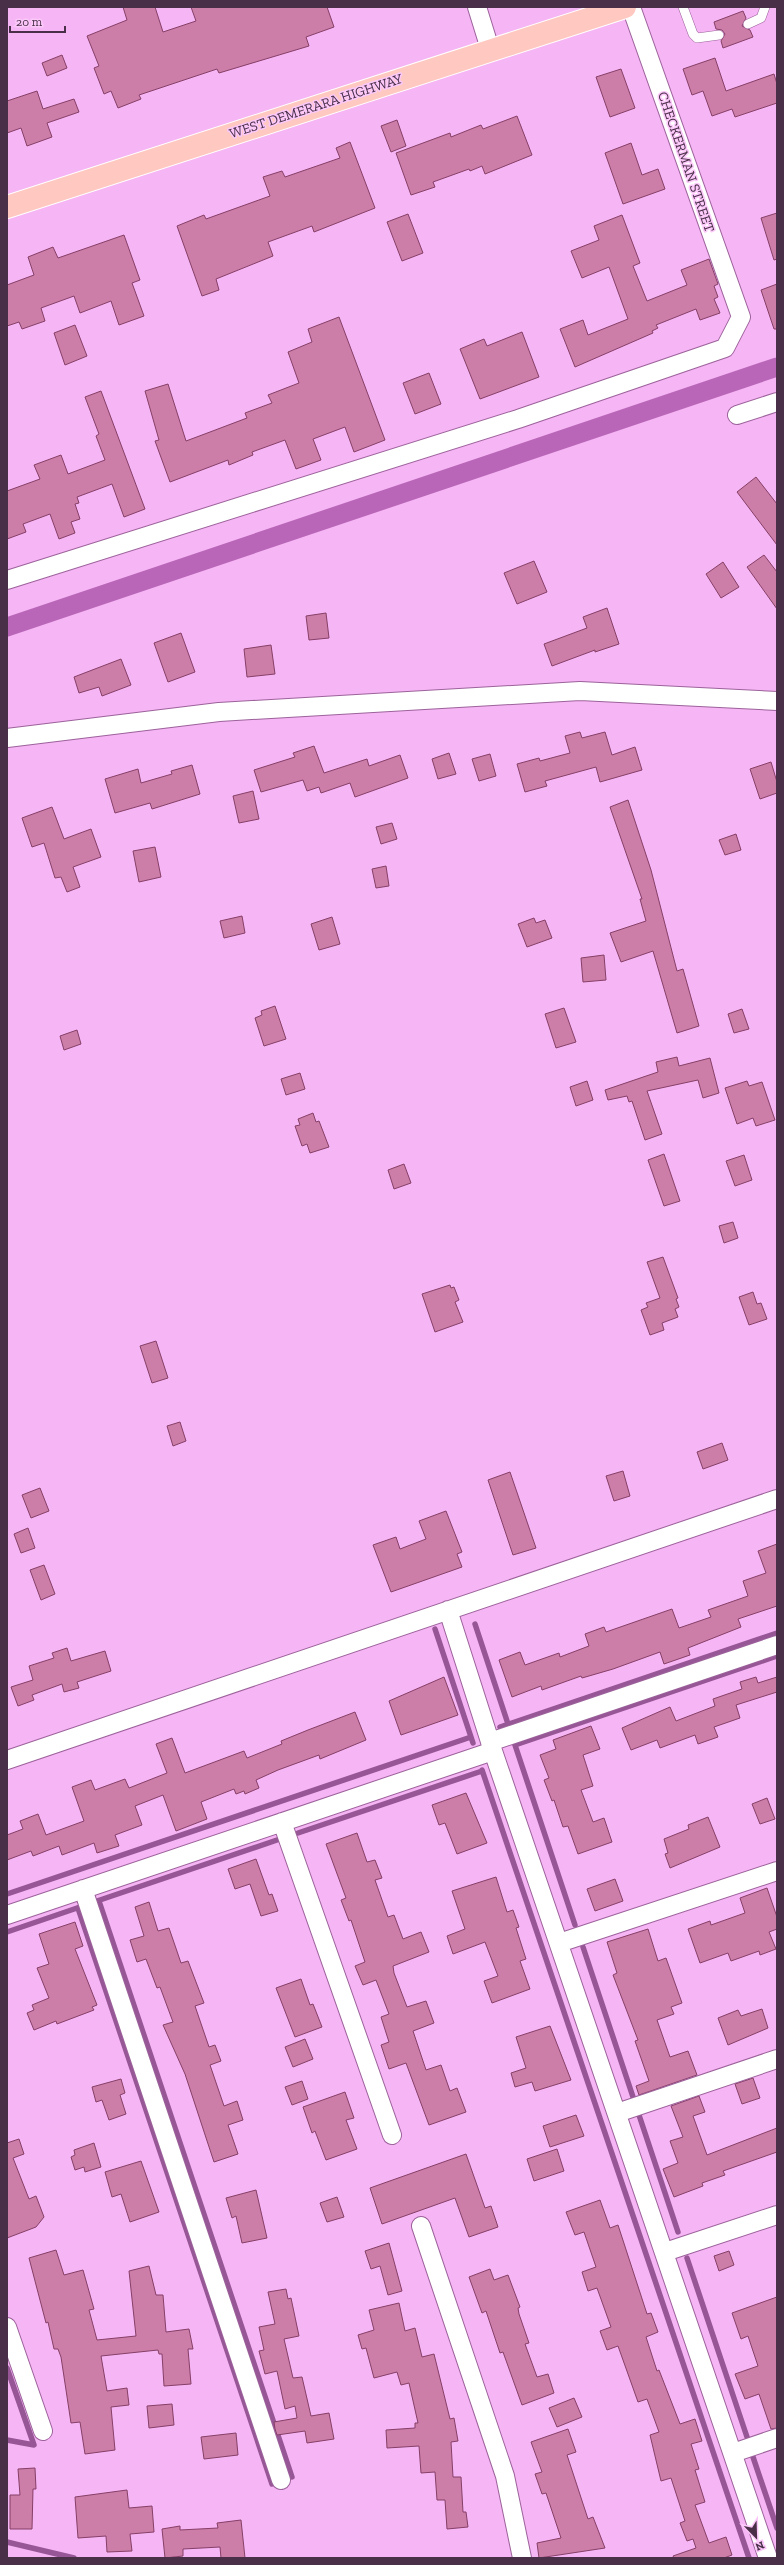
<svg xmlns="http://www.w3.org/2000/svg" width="784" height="2565" font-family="'Zilla Slab',serif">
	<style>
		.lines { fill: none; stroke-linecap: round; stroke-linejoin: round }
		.stream { stroke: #975696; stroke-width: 5.5 }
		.canal { stroke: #b966b8; stroke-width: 19 }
		.building { fill: #cc7ea8; stroke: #863f67 }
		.service-casing { stroke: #9c629b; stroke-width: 10 }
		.minor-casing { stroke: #9c629b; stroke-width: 20 }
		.primary-casing { stroke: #fff; stroke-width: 24 }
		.service { stroke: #fff; stroke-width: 9 }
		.minor { stroke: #fff; stroke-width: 18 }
		.primary { stroke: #ffc8c1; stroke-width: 22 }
		.labels { text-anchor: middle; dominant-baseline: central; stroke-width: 3; stroke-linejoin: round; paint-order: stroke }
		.street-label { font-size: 14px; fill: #492f48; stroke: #fcc8fa }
	</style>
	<rect width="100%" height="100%" fill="#f6b5f4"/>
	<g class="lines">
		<path class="stream" d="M475,1624L508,1724
			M435,1629L473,1743
			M500,1727L777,1633
			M515,1745L777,1656
			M515,1745L575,1925
			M482,1770L749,2558
			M298,1833L482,1771
			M7,1894L471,1737
			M97,1901L280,1839
			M99,1901L292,2477
			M78,1908L272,2484
			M7,1932L80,1907
			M583,1947L678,2232
			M687,2258L747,2437
			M7,2368L34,2445L7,2440
			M753,2457L777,2528
			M7,2542L74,2558"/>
		<path class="canal" d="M7,627L777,367"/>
	</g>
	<path class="building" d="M123,7H155L163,32L196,21L191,7H327L334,27L306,37L309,46L219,73L217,69L139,95L141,99L118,108L111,91L104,94L94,68L99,66L87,36L127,20Z
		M743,11L746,18L742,26L750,30L753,37L723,48L721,41L725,34L722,30L716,29L714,22Z
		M62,55L67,68L47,76L42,63Z
		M715,58L726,91L774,74L777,84V103L735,117L732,109L712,116L703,91L692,95L683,69Z
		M621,69L635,108L610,117L596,77Z
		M37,91L43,109L74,99L79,112L47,123L52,137L27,146L21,128L7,133V101Z
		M517,116L532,155L485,174L482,166L470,171L469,169L433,182L435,187L411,195L396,153L450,133L451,137L481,125L483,129Z
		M397,120L406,146L391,152L381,126Z
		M350,142L375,208L314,232L312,226L268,242L273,256L216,279L219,290L202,296L177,226L204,215L206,219L270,196L263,177L282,171L285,177L340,158L336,148Z
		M631,143L642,175L658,169L665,189L623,204L605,153Z
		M777,213V259L774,260L761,218Z
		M408,214L423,253L402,261L387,222Z
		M622,215L640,263L633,266L647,301L687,285L681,270L709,259L718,284L714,286L718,297L714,299L720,313L700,320L696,309L656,325L658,328L652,331L653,333L575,367L560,329L583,320L588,335L628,319L609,267L582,278L571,251L599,240L594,226Z
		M124,235L140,280L132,283L144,316L119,325L111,301L80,313L74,296L41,308L45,321L22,329L19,322L7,326V285L34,275L28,257L53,247L58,258Z
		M777,284V329H774L761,290Z
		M339,317L385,440L354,452L345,427L313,439L321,460L296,469L285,440L252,452L253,455L229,465L228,460L170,482L155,441L159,440L145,391L168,384L186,441L210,432L247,418L245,413L272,403L268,395L299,383L288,352L312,342L308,329Z
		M75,325L87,356L65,365L54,333Z
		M522,332L539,377L480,399L460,349L484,339L487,346Z
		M429,373L441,404L415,414L403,383Z
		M101,391L145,509L124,517L112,484L77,497L79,503L75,504L80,519L71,522L75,533L59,539L50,514L23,524L26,532L7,539V491L40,479L34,465L61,455L68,474L105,460L96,436L99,434L85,397Z
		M756,477L777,504V545L737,492Z
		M764,555L777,572V609L747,567Z
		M534,561L547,592L517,604L504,573Z
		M723,562L739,587L721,598L706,574Z
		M607,608L619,644L595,652V650L552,666L544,644L587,628L583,617Z
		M326,613L329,638L309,640L306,616Z
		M181,633L195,672L168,682L154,643Z
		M271,645L275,674L247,677L244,649Z
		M121,659L131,685L102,696L99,687L79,693L74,677Z
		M580,732L582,738L605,732L612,755L635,747L642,770L600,782L596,767L545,781L547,786L525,792L517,764L539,758L540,761L570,753L565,736Z
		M314,746L324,773L367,759L369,766L400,755L408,778L355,797L350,783L321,793L319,787L307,791L303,780L261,792L254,770L295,757L293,753Z
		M449,753L456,774L438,779L432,759Z
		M490,754L496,776L479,781L472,759Z
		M771,762L777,782V793L760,799L750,769Z
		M192,765L200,794L152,809L150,803L115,813L105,779L138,769L141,783L172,774L171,771Z
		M253,791L259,819L239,823L233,796Z
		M628,800L651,870L677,971L683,969L699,1026L677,1033L653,951L621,962L610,933L646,921L640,899H642L610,807Z
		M52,807L64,839L91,829L101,857L73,867L80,887L67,892L61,877L55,878L44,843L32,847L22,818Z
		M392,823L397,839L381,844L376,827Z
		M736,834L741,850L725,855L719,840Z
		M155,847L161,877L139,882L133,851Z
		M386,866L389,886L376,888L372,869Z
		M242,916L245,933L224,938L220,921Z
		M332,917L340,944L319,950L311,924Z
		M534,918L536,923L545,920L552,938L527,947L518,924Z
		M604,955L606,980L583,982L581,958Z
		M275,1006L286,1039L264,1046L255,1018L262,1015L261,1011Z
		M564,1008L576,1042L556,1048L545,1014Z
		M742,1009L749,1029L734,1033L728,1014Z
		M77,1030L81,1044L64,1050L60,1036Z
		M677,1057L679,1066L710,1058L719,1093L703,1098L698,1080L647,1091L662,1134L645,1140L632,1101L629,1102L627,1096L608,1100L605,1090L658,1072L656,1062Z
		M300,1073L305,1089L286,1095L281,1079Z
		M587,1081L593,1100L576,1106L570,1087Z
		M747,1081L749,1086L762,1082L775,1120L756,1126L753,1118L737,1124L725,1088Z
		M313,1113L316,1122L319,1121L329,1147L310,1153L307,1144L302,1146L295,1126L300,1125L298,1119Z
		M664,1154L680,1201L664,1206L648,1160Z
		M744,1155L752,1180L735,1186L726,1161Z
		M404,1164L411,1183L394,1189L388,1170Z
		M733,1222L738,1238L724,1243L719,1226Z
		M663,1257L678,1298L676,1299L679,1307L675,1309L678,1317L662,1323L664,1330L650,1335L641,1310L648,1307L646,1303L660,1298L647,1262Z
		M450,1285L451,1288L454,1287L459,1300L455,1302L463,1322L435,1332L422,1294Z
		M753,1292L757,1304L761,1303L767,1319L749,1325L739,1297Z
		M156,1341L168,1378L152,1383L140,1346Z
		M180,1422L186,1441L173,1446L167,1426Z
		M722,1443L728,1460L703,1469L697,1452Z
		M623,1471L630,1496L614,1501L606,1476Z
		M510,1472L536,1548L513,1555L488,1480Z
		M40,1488L49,1511L31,1518L22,1495Z
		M446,1511L462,1552L457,1554L462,1567L391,1592L373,1545L396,1537L400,1549L426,1539L419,1521Z
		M28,1528L35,1548L21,1553L14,1534Z
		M777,1544V1606L738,1619L741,1627L688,1648L690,1655L664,1664L660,1652L613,1669L582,1678L581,1676L542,1690L541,1686L512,1697L499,1660L520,1652L525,1665L559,1653L560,1657L589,1646L585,1634L604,1627L606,1632L672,1609L679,1628L711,1617L708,1610L748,1596L743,1581L766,1573L758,1551Z
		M44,1565L55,1594L41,1600L30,1570Z
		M67,1648L71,1661L105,1651L111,1671L77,1682L79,1688L64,1692L62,1684L32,1695L34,1700L18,1706L11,1687L33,1680L29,1666L54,1658L52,1653Z
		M444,1677L458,1715L401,1735L389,1701Z
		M756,1677L758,1683L777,1677V1692L736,1705L740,1718L714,1727L718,1737L698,1744L695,1735L660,1748L657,1740L631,1750L622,1728L670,1707L676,1721L715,1706L713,1699L742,1689L740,1682Z
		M355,1712L366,1740L320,1759L319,1755L278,1770L256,1780L259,1788L245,1794L244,1791L236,1794L234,1789L201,1802L207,1819L176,1831L163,1795L135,1806L142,1825L115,1835L119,1846L97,1853L94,1843L62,1855L59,1846L33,1856L31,1851L7,1860V1835L23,1829L20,1821L38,1814L46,1835L84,1821L72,1787L91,1780L95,1790L125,1779L129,1788L167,1773L156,1744L172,1738L185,1773L244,1751L247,1758L282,1744L281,1741L308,1730Z
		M591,1726L600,1749L583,1755L593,1786L581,1790L593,1822L604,1818L612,1842L578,1854L568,1826L563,1827L554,1800L552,1801L544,1780L549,1778L540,1755L556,1749L553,1740Z
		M466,1793L487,1843L457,1854L445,1823L439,1825L432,1805Z
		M767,1798L775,1819L760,1824L752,1804Z
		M708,1817L720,1847L670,1868L665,1854L668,1853L664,1839L689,1829L688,1825Z
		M357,1833L367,1862L375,1860L382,1878L375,1880L388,1917L394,1915L403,1939L421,1932L429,1952L393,1966L394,1973L407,2007L426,2001L434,2023L413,2031L426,2070L441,2065L450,2091L457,2088L466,2112L429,2125L406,2063L389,2069L381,2045L389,2042L381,2017L389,2014L376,1980L363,1985L355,1966L365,1962L351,1920L349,1921L341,1900L346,1898L326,1844Z
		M256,1859L269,1895L272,1894L278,1911L261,1916L250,1884L235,1889L228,1869Z
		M496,1877L507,1912L513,1910L519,1927L516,1928L526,1959L520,1961L530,1989L492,2003L484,1981L498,1976L485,1942L453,1954L447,1936L465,1929L452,1891Z
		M615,1879L623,1901L595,1911L587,1889Z
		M767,1888L777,1917V1929L769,1932L776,1949L760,1955L759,1951L731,1961L728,1953L700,1963L688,1929L710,1921L711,1925L745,1913L740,1898Z
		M149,1902L158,1931L169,1928L181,1963L188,1961L204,2003L195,2006L209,2047L215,2045L221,2061L210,2065L224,2106L237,2101L243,2120L228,2125L238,2154L214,2162L185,2074L163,2025L173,2022L160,1987L157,1988L146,1959L137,1962L130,1940L144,1936L135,1907Z
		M75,1922L83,1946L75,1949L97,2005L92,2007L94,2010L57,2024L56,2021L34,2030L27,2013L34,2010L32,2005L49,1998L37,1968L49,1964L39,1934Z
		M648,1929L658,1961L666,1958L682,2003L671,2007L674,2014L657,2020L670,2057L688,2051L697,2075L639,2095L636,2086L649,2081L635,2041L638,2040L613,1975L617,1973L607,1942Z
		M301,1979L310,2005L313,2004L322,2027L295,2037L276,1988Z
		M762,2009L768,2028L728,2045L718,2018L738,2010L741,2016Z
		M550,2026L571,2080L535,2091L532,2082L515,2087L511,2073L526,2068L516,2037Z
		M305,2039L313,2059L293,2067L285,2047Z
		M753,2078L760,2098L742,2104L735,2084Z
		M121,2079L125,2093L120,2095L126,2114L109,2120L102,2100L96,2102L92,2087Z
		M302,2081L308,2099L292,2105L285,2087Z
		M345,2092L354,2118L346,2120L357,2149L326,2160L315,2131L312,2133L303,2107Z
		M699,2096L705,2112L693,2116L707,2155L777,2128V2152L723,2171L725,2175L702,2183L703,2186L674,2197L663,2169L678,2163L670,2141L683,2137L671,2106Z
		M576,2115L584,2136L550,2147L543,2126Z
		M19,2139L24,2154L13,2158L29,2199L36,2196L44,2217L36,2227L7,2238V2143Z
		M94,2143L101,2167L85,2172L84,2167L75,2170L71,2157L75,2155L74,2150Z
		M557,2149L564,2171L534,2181L527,2159Z
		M466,2154L485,2208L491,2206L498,2227L469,2237L455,2198L382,2224L370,2188Z
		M141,2161L159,2212L130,2222L121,2194L112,2197L105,2172Z
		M256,2190L267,2238L242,2243L236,2216L232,2218L226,2198Z
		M337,2197L344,2217L327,2222L320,2203Z
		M600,2200L610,2228L618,2225L647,2314L651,2313L658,2332L646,2337L657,2371L659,2370L680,2424L695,2419L702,2441L691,2444L699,2469L695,2470L705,2502L695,2505L709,2543L726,2537L732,2555L724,2558H674L673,2556L696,2548L693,2539L687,2541L680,2523L685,2521L671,2478L661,2481L650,2435L659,2432L647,2399L638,2402L618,2346L607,2350L600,2331L611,2327L597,2288L588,2291L582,2272L596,2267L584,2232L575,2235L566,2212Z
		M389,2243L402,2291L388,2295L380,2266L371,2269L365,2251Z
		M56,2250L64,2275L83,2270L94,2309L89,2310L97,2340L136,2336L129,2271L149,2266L156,2295H163L166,2332L189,2329L193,2349H188L191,2384L164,2386L162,2354H159L158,2350L101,2356L107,2391L127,2388L129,2405L111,2407L115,2450L85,2454L80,2422L71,2423L61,2357L58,2349H54L48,2322L46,2323L29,2258Z
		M729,2251L734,2265L719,2271L714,2256Z
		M490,2269L494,2280L508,2275L520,2307L518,2308L519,2314L529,2343L525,2344L537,2377L548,2374L554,2393L522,2405L503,2352L500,2353L486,2311L482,2313L469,2277Z
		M286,2289L288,2299L291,2298L299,2336L284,2339L293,2378L302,2377L311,2416L329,2413L334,2439L307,2443L305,2431L277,2435L275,2429L274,2422L297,2418L295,2406L285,2409L277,2371L265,2374L259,2351L264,2350L259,2327L275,2324L268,2292Z
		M777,2297V2428L771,2429L759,2394L745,2399L735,2374L758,2366L748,2336L741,2339L732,2313Z
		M399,2303L405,2331L415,2328L422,2357L434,2354L450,2419L454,2418L458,2441L451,2442L453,2477H461L463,2512H466L468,2527L447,2529L445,2500H437L435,2472L421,2473L419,2446L387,2448L386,2430L415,2428V2423H418L409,2383L401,2385L397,2372L374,2378L366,2348L362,2349L358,2335L374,2330L369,2310Z
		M574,2398L582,2417L557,2427L549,2408Z
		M172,2404L174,2425L149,2428L147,2406Z
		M568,2429L576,2452L567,2455L588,2519L593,2517L605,2548L539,2558L537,2543L561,2538L546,2493L542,2494L535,2474L542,2472L531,2442Z
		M236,2433L238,2455L204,2459L201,2437Z
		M35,2468L36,2489H33L32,2529H10V2495H20L18,2469Z
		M127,2490L129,2508L152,2506L154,2532L130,2534L132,2551L107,2552L106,2536L78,2538L75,2497Z
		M241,2520L245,2558H221L220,2547L183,2549V2556L165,2558L162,2529L180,2526V2530L218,2528L217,2523Z"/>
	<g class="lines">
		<defs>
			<path id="service" d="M683,7L693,34L697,38L719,35
				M748,24L761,18L765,7"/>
			<path id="minor" d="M477,7L490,49
				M737,415L777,402
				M7,580L518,419L725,348L741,317L631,7
				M7,738L219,712L580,691L777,701
				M448,1610L493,1751L768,2558
				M490,1742L777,1645
				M7,1760L777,1499
				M282,1822L392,2135
				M83,1889L281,2480
				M7,1915L493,1751
				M559,1943L777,1871
				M617,2113L777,2059
				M421,2226L505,2476L522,2558
				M665,2252L777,2215
				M7,2327L43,2431
				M733,2453L777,2438"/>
			<path id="primary" d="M7,207L625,7"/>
		</defs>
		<use href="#service" class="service-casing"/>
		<use href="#minor" class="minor-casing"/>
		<use href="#primary" class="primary-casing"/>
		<use href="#service" class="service"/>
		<use href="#minor" class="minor"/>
		<use href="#primary" class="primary"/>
	</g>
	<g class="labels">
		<g class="street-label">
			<text transform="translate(316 106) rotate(-18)">WEST DEMERARA HIGHWAY</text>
			<text transform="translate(686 162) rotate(71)">CHECKERMAN STREET</text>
		</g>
	</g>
	<rect width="784" height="2565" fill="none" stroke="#492f48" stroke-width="16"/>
	<g transform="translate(756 2537) rotate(157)" stroke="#fcc8fa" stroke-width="3" paint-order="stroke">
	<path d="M0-3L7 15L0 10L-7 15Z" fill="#492f48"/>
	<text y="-6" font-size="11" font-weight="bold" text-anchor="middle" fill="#492f48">N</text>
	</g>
	<path d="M10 26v6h55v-6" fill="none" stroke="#492f48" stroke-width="2"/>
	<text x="16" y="26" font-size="12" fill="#492f48" stroke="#fcc8fa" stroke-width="3" paint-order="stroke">20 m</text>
</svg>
